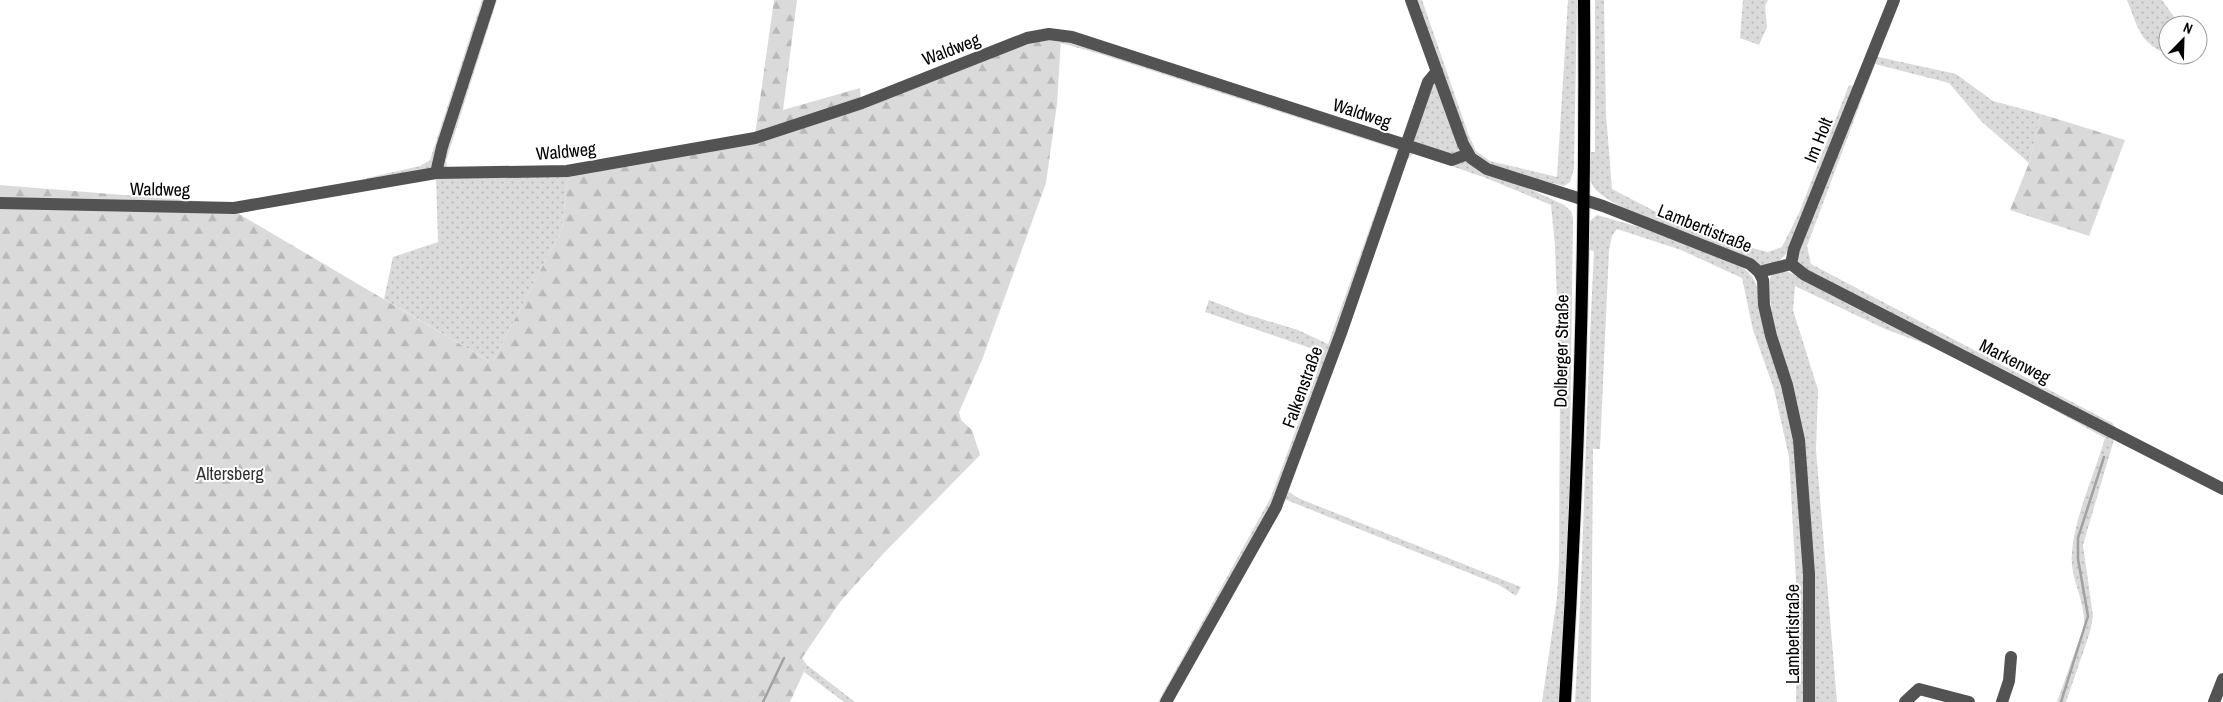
<svg xmlns="http://www.w3.org/2000/svg" width="2223" height="702" font-family="'Archivo Narrow',sans-serif">
	<style>
		.grass { fill: url(#grass-dots) }
		.forest { fill: url(#forest-firs) }
		.lines { fill: none; stroke-linecap: round; stroke-linejoin: round }
		.stream { stroke: #a1a1a1; stroke-width: 2.5 }
		.major-casing { stroke: #dbdbdb; stroke-width: 14 }
		.minor { stroke: #535353; stroke-width: 12 }
		.major { stroke: #000; stroke-width: 12 }
		.labels { text-anchor: middle; dominant-baseline: central; stroke-width: 4; stroke-linejoin: round; paint-order: stroke }
		.street-label { font-size: 18px; fill: #000; stroke: #fff }
		.park-label { font-size: 18px; fill: #313131; stroke: #fff }
	</style>
	<defs>
		<pattern id="grass-dots" width="8" height="8" patternUnits="userSpaceOnUse" patternTransform="scale(1.25)"><rect width="8" height="8" fill="#dadada"/><path d="M2 2h.1M6 6h.1" fill="none" stroke="#b9b9b9" stroke-width="1.8" stroke-linecap="round"/></pattern>
		<pattern id="forest-firs" width="22" height="20" patternUnits="userSpaceOnUse" patternTransform="scale(1.25)"><rect width="22" height="20" fill="#dadada"/><path d="M5 1l3.5 6h-7zM16 11l3.5 6h-7z" fill="#b9b9b9"/></pattern>
	</defs>
	<rect width="100%" height="100%" fill="#fff"/>
	<path class="grass" d="M482,0H487L434,165L427,172L367,183V178L420,166L430,160Z
		M492,0H497L446,161L447,167L458,169L450,172L442,166Z
		M1416,0H1422L1469,136L1476,151L1490,161L1557,177L1568,0H1577L1574,169L1570,182L1564,186C1530,177 1490,174 1468,144Z
		M1595,0H1604L1606,114L1612,189L1666,217L1733,243L1768,252L1782,247L1799,213L1849,85L1856,87L1791,249L1779,261L1762,266C1730,251 1608,211 1593,186C1588,178 1590,162 1590,152H1595Z
		M1743,0H1768L1765,6L1767,27L1759,45L1740,38Z
		M2127,0H2162L2180,25H2168V54C2139,43 2138,27 2127,0Z
		M1061,39L1398,148L1400,153L1282,485L1163,702H1158L1271,497L1318,370L1322,352L1205,312L1209,300L1245,314L1298,330L1328,344L1397,152L1395,149L1100,54L1061,43Z
		M1874,56L1956,74L1993,101L2041,114L2029,163L1982,122L1949,83L1875,64L1807,246L1811,264L2112,423L2120,433L1805,272L1797,261L1798,249Z
		M1435,81L1460,152L1457,155L1411,142Z
		M1413,153L1451,162L1466,161L1486,173L1528,188L1564,205L1571,211L1573,218L1569,519L1560,702H1542L1557,598L1559,563L1560,386L1555,246L1551,205L1486,178L1414,153L1406,161L1288,491L1298,498L1521,587L1516,596L1499,585L1284,499L1240,583L1238,582L1288,492L1287,486L1346,329L1403,162L1409,154Z
		M568,173L562,229L492,363L384,299L393,257L438,242L436,177Z
		M1597,215L1639,227L1735,263C1764,278 1756,295 1765,323C1777,362 1789,401 1794,441C1806,527 1805,615 1804,702H1796L1797,599L1789,457L1774,389L1753,330L1742,278L1681,250L1617,229L1612,236L1609,250L1600,449H1593L1591,702H1575C1584,552 1586,401 1594,251L1589,250L1590,221Z
		M1785,270L2115,436L2083,545L2093,616L2090,632L2066,702H2057L2084,626C2086,601 2069,578 2072,553C2074,518 2095,473 2105,438L2009,385L1928,345L1885,329L1795,286L1793,310L1818,390L1816,450L1837,702H1813L1806,480L1775,337L1768,283L1772,274Z
		M807,665L855,702H844L804,672Z"/>
	<path class="forest" d="M774,0H797L783,110L860,88L861,100L1028,41L1061,39L1057,104L1046,183L982,360L959,412L961,420L972,430L980,455L883,554L840,602L802,658L807,665L790,702H0V185L234,204V211L492,363L562,229L568,173L755,135Z
		M2041,114L2125,140L2089,236L2010,210L2029,163Z"/>
	<g class="lines">
		<path class="stream" d="M763,702L784,658
			M2061,702L2088,616L2078,559V538L2104,457"/>
		<defs>
			<path id="major" d="M1565,702C1579,469 1586,234 1584,0"/>
		</defs>
		<use href="#major" class="major-casing"/>
		<path class="minor" d="M1411,0L1463,144L1471,158L1487,169L1603,206L1750,264L1759,272L1763,280L1764,305L1771,336L1787,385L1799,440L1809,574V702
			M436,173L442,147L490,0
			M0,203L234,208L436,173L567,171L755,138L862,103L1027,38L1049,34L1072,37L1452,160L1468,154
			M1791,264L1805,275L2223,489
			M1791,264L1794,249L1894,0
			M1759,272L1791,264
			M1166,702L1276,507L1341,333L1428,82L1437,71
			M1905,702L1919,689L1969,702
			M2002,702L2009,681L2011,657
			M2214,702L2223,679"/>
		<use href="#major" class="major"/>
	</g>
	<g class="labels">
		<g class="street-label">
			<text transform="translate(951 49) rotate(-21)">Waldweg</text>
			<text transform="translate(1362 113) rotate(18)">Waldweg</text>
			<text transform="translate(1818 140) rotate(-68)">Im Holt</text>
			<text transform="translate(566 151) rotate(-5)">Waldweg</text>
			<text transform="translate(160 189) rotate(1)">Waldweg</text>
			<text transform="translate(1705 228) rotate(22)">Lambertistraße</text>
			<text transform="translate(1561 351) rotate(-89)">Dolberger Straße</text>
			<text transform="translate(2015 361) rotate(27)">Markenweg</text>
			<text transform="translate(1302 387) rotate(-70)">Falkenstraße</text>
			<text transform="translate(1792 634) rotate(-90)">Lambertistraße</text>
		</g>
		<g class="park-label">
			<text x="230" y="473">Altersberg</text>
		</g>
	</g>
	<g transform="translate(2183 40) rotate(23)"><circle r="24" fill="#ffffff" stroke="#999999"/>
	<path d="M0-4L9 19L0 12L-9 19Z" fill="#000000"/>
	<text y="-8" font-size="14" font-weight="bold" text-anchor="middle" fill="#000000">N</text>
	</g>
</svg>
